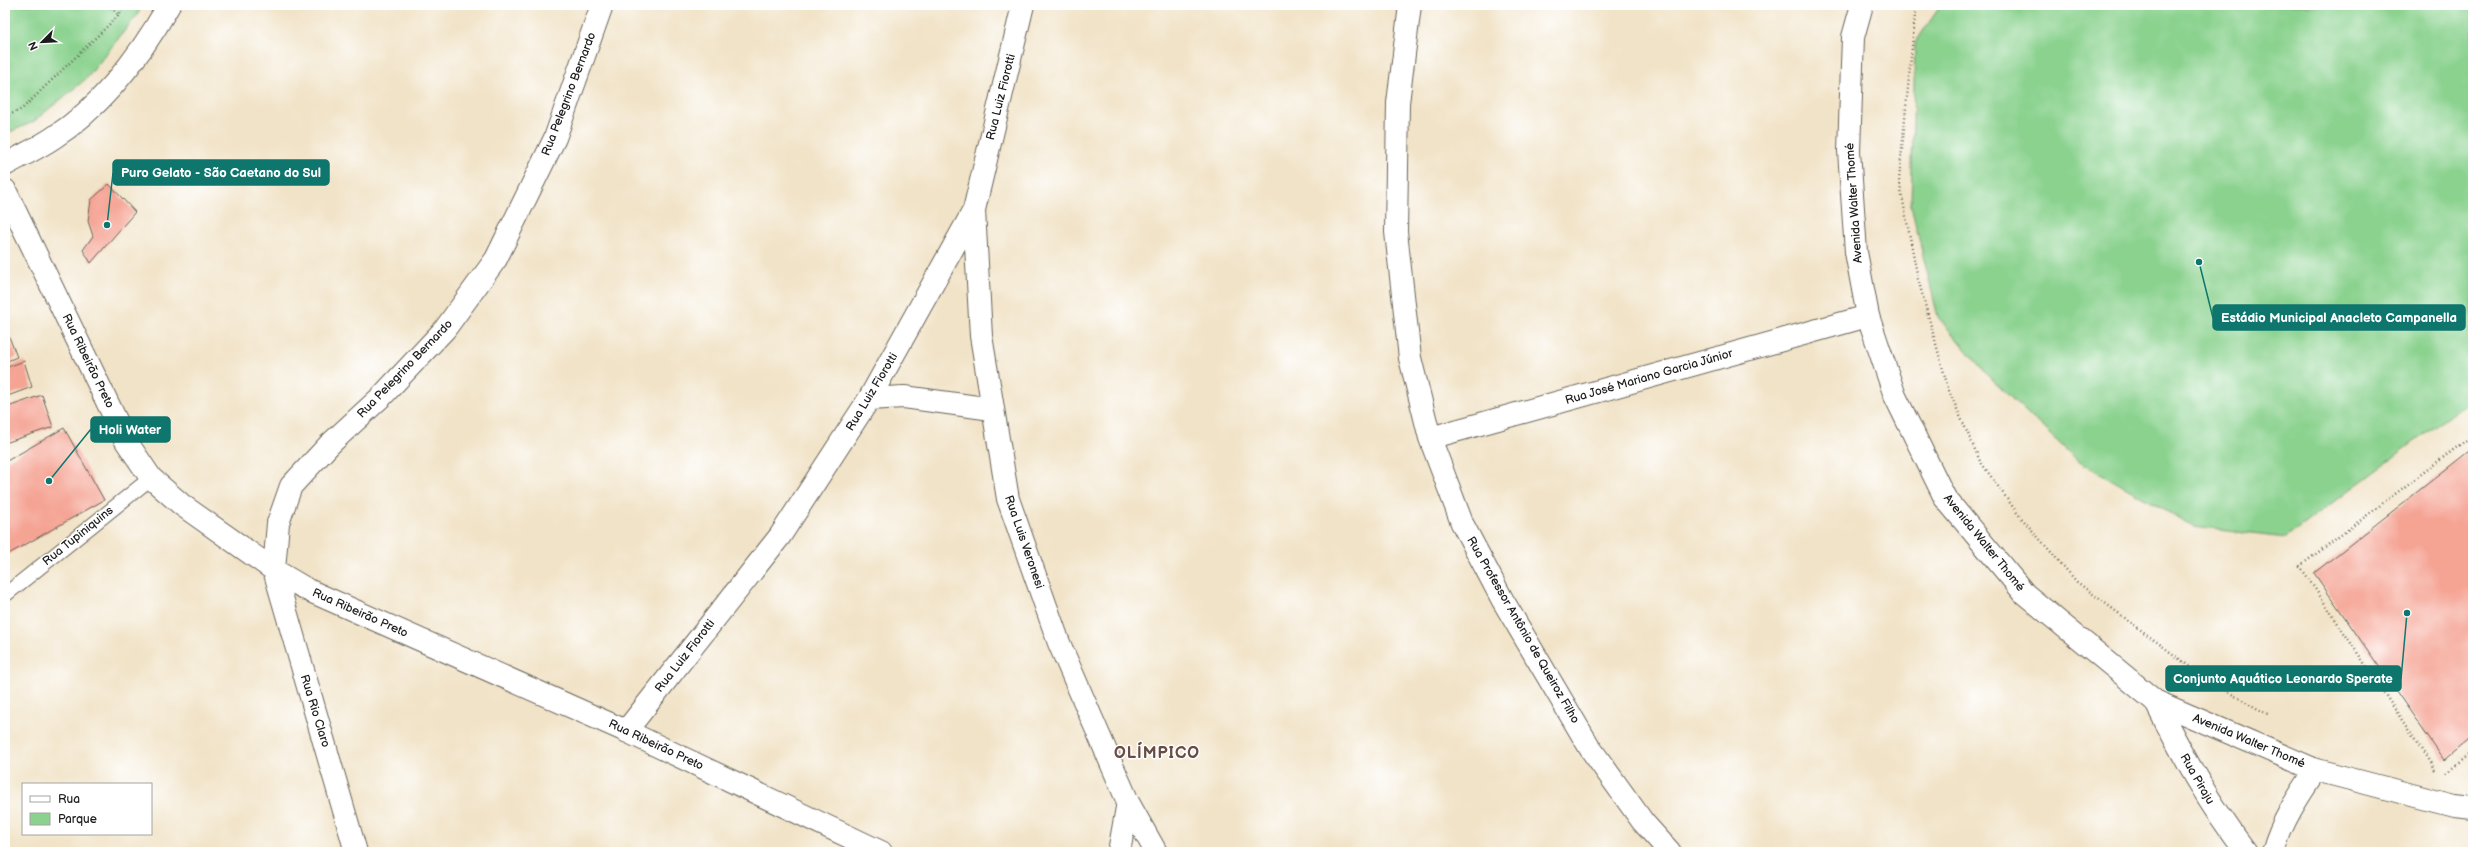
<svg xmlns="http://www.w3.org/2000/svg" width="2478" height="857" font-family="'Balsamiq Sans',sans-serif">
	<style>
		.green { fill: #8ad28e; stroke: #537755 }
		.building { fill: #f5a494 }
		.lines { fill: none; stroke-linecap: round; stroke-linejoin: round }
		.lane-casing { stroke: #676258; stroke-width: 16 }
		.street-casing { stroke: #676258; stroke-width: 24 }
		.secondary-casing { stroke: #676258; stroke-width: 24 }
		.primary-casing { stroke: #676258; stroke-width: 24 }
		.path { stroke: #676258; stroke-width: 2.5; stroke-dasharray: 1 3; stroke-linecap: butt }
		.lane { stroke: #fff; stroke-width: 14 }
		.street { stroke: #fff; stroke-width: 22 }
		.secondary { stroke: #fff; stroke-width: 22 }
		.primary { stroke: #fff; stroke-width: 22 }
		.labels { text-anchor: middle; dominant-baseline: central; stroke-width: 3; stroke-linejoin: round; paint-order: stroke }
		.street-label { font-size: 12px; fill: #1c1c1c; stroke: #fff }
		.district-label { font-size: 16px; font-weight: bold; letter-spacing: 1px; fill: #684c46; stroke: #fff }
		.leader { fill: none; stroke: #0f766e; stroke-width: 1.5 }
		.callout-dot { fill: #0f766e; stroke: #fff; stroke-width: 1.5 }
		.callout { fill: #0f766e; stroke: #0f766e; stroke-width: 1.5 }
		.callout-label { font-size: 13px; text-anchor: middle; font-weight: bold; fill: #fff }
	</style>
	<rect width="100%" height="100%" fill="#fff"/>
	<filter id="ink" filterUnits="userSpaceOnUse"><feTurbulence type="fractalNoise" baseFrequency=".025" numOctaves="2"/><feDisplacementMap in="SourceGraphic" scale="8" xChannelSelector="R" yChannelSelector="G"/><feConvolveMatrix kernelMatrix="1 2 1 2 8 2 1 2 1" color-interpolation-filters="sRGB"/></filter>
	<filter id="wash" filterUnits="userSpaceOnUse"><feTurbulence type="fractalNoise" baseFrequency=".012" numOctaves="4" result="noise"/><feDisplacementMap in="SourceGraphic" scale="16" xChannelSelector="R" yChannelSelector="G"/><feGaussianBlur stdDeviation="0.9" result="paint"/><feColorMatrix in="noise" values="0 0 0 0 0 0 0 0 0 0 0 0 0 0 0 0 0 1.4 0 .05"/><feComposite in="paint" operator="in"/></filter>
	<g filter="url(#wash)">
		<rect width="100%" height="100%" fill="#f1e3c7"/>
		<path class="green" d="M5,5H143L137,15L87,78L33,122L5,134Z
			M1941,5H2473V398L2285,538L2194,527L2076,459L1990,378L1938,317L1911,206L1915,43Z"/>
		<g id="blocks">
			<path class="building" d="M109,184L135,212L91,263L83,250L93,236L88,221L91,200Z
				M6,329L17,357L5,362V330Z
				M24,361L32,387L5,397V368Z
				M42,395L53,427L5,443V408Z
				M64,428L104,500L5,556V462Z
				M2473,448V736L2444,760L2314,573Z"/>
		</g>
	</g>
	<g filter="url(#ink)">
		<use href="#blocks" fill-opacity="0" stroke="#676258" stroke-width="1"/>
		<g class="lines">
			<defs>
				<path id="lane" d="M5,595L151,478"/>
				<path id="street" d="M1410,5L1398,103L1396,232L1410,358L1430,438L1462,523L1502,599L1590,748L1643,822L1670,852
					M974,210L981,336L1008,499L1059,643L1128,802L1156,852
					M869,399L904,397L992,409
					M1430,438L1868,316
					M626,731L780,536L869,399L974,210L1023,5
					M1119,852L1128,802"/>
				<path id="secondary" d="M1862,5L1853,37L1849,151L1856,252L1868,316L1895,396L1945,498L2025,594L2155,701L2316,770L2454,806L2473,808
					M5,190L126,441L151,478L182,505L274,570L308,590L626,731L881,852
					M2155,701C2183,756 2208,802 2246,852
					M356,852L274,570L278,523L291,486L329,445L382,396L445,329L496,259L555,138L602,5
					M2273,852C2281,822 2299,795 2316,770"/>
				<path id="primary" d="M5,165C21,156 38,148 53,138C103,106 140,56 169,5"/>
			</defs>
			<use href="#lane" class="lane-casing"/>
			<use href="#street" class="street-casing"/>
			<use href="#secondary" class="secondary-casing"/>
			<use href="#primary" class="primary-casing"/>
			<path class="path" d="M108,5L119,15
				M1916,5L1899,180L1918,279L1949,391L1980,461L2018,514L2077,582L2210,682L2269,715
				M5,117L22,109L119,15L125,5
				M2435,770L2300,566L2473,435
				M2446,773L2473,752"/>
			<use href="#lane" class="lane"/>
			<use href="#street" class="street"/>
			<use href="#secondary" class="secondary"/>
			<use href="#primary" class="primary"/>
		</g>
	</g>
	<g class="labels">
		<g class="street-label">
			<text transform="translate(569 94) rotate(-69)">Rua Pelegrino Bernardo</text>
			<text transform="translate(1001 97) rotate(-76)">Rua Luiz Fiorotti</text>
			<text transform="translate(1854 203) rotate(-94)">Avenida Walter Thomé</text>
			<text transform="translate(88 361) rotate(64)">Rua Ribeirão Preto</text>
			<text transform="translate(405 369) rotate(-46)">Rua Pelegrino Bernardo</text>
			<text transform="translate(1649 377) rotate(-16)">Rua José Mariano Garcia Júnior</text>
			<text transform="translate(872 392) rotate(-59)">Rua Luiz Fiorotti</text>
			<text transform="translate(78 536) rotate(-39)">Rua Tupiniquins</text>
			<text transform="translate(1024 542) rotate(71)">Rua Luis Veronesi</text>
			<text transform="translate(1984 543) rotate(51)">Avenida Walter Thomé</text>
			<text transform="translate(360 613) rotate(24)">Rua Ribeirão Preto</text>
			<text transform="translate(1523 630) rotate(60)">Rua Professor Antônio de Queiroz Filho</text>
			<text transform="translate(685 656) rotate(-52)">Rua Luiz Fiorotti</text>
			<text transform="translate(315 711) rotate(73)">Rua Rio Claro</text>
			<text transform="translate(2249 741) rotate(23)">Avenida Walter Thomé</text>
			<text transform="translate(656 745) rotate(25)">Rua Ribeirão Preto</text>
			<text transform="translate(2197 779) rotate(60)">Rua Piraju</text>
		</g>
		<g class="district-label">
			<text x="1157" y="753">OLÍMPICO</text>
		</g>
	</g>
	<path class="leader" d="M107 225L113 173M2199 262L2213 318M49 481L91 429M2407 613L2401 679"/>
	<g class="callout-dot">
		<circle cx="107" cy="225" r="4"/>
		<circle cx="2199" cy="262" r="4"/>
		<circle cx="49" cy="481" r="4"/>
		<circle cx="2407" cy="613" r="4"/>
	</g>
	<g class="callout">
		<rect x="113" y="160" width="216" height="25" rx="4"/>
		<rect x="2213" y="305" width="252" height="25" rx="4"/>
		<rect x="91" y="417" width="79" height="25" rx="4"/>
		<rect x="2166" y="666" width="235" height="25" rx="4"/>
	</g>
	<g class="callout-label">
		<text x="221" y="177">Puro Gelato - São Caetano do Sul</text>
		<text x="2339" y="322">Estádio Municipal Anacleto Campanella</text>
		<text x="130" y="434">Holi Water</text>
		<text x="2283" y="683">Conjunto Aquático Leonardo Sperate</text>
	</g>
	<rect width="2478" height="857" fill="none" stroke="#fff" stroke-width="20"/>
	<rect x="22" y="783" width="130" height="52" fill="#ffffff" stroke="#a4a4a4"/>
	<rect x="30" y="796" width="20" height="6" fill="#ffffff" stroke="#a4a4a4"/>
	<text x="58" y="803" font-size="12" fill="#1c1c1c">Rua</text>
	<rect x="30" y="813" width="20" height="12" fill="#8ad28e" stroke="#a4a4a4"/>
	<text x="58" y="823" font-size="12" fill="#1c1c1c">Parque</text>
	<g transform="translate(42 42) rotate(246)" stroke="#ffffff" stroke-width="3" paint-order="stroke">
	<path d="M0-3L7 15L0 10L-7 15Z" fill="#1c1c1c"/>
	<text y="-6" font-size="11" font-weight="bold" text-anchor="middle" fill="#1c1c1c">N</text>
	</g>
</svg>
